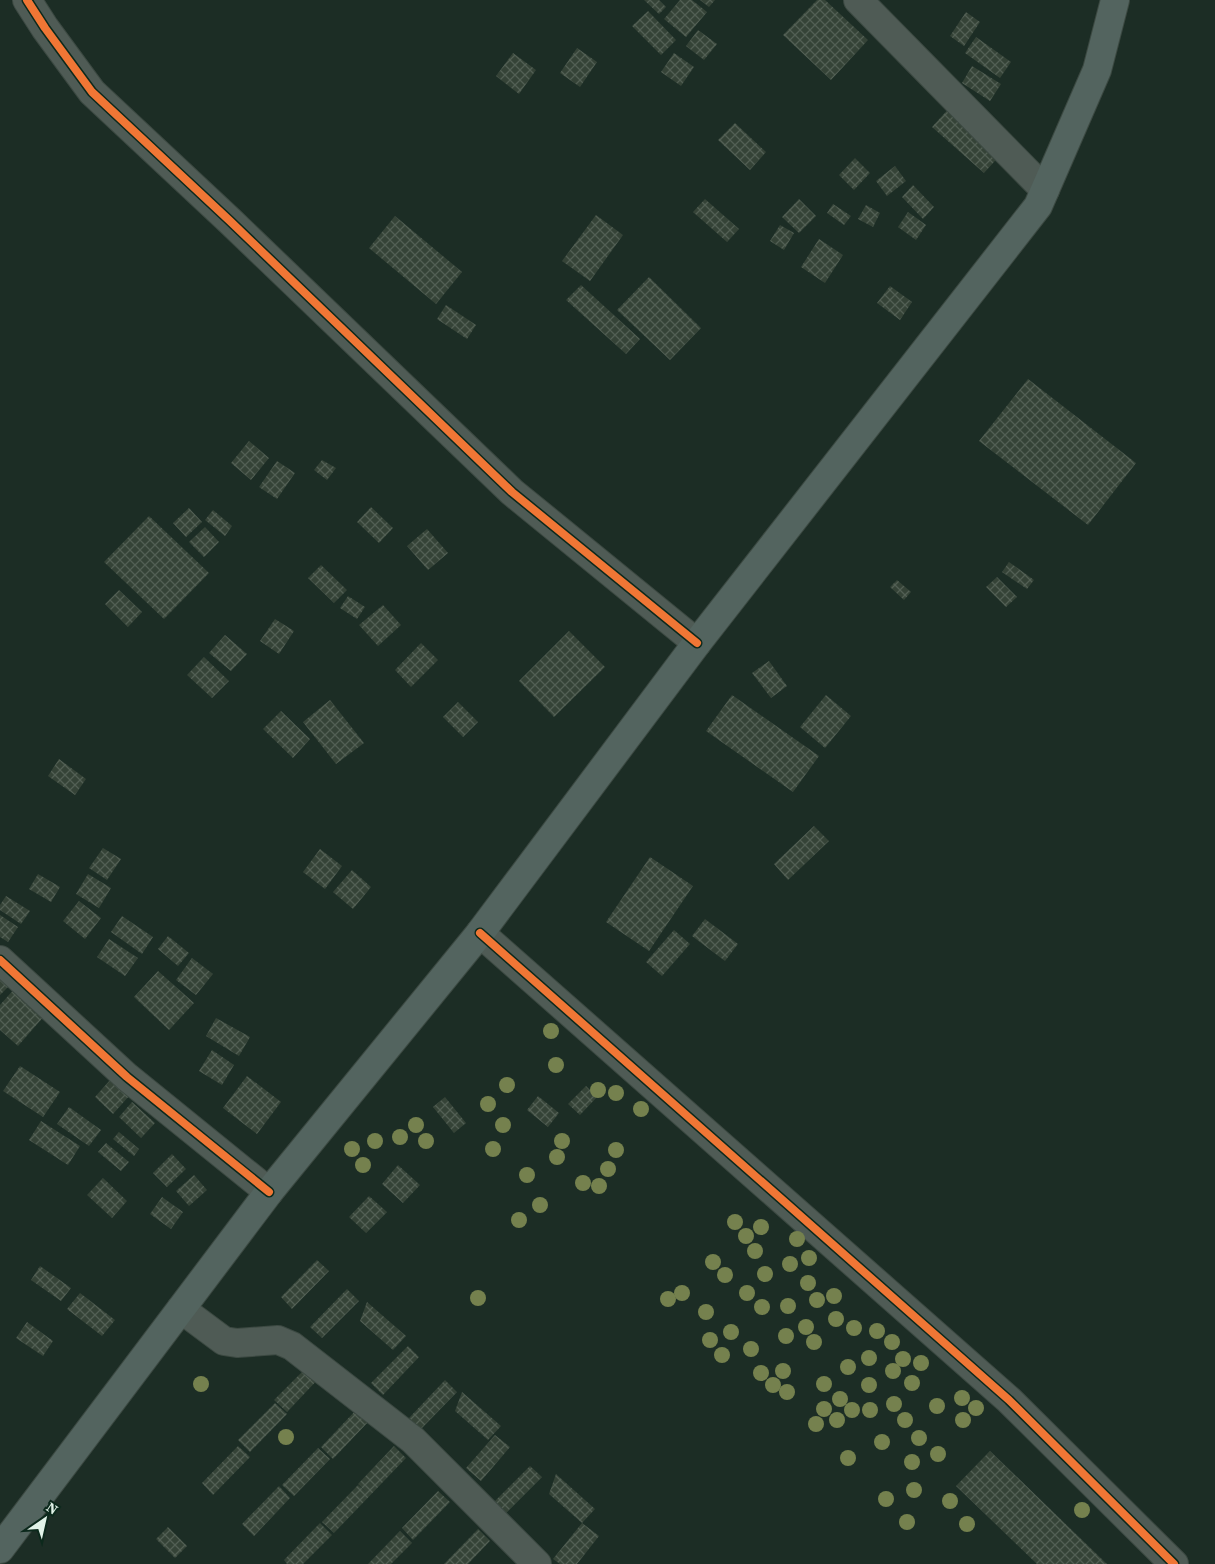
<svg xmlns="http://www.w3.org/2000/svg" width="1215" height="1564" font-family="'Source Serif 4',serif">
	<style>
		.building { fill: url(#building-cross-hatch) }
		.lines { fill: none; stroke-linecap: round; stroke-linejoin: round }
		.minor-casing { stroke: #3c4942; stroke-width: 30 }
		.major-casing { stroke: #3c4942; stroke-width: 30 }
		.minor { stroke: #4f5b55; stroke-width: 28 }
		.major { stroke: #53645f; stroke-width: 28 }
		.cycleway-casing { stroke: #0c291c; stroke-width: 11 }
		.cycleway { stroke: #f07635; stroke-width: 8 }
		.tree { fill: #75814e }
	</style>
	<defs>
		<pattern id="building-cross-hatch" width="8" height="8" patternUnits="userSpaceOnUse" patternTransform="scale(1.25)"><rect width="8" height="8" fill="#354337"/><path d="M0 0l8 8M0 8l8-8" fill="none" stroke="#525f54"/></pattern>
	</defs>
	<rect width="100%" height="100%" fill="#1c2d25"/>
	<path class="building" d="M644,0H659L666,7L659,14Z
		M680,0H692L707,12L686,37L664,19Z
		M700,0H715L709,7Z
		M817,0H825L868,40L831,80L783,35Z
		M648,11L676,40L661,55L632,26Z
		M966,12L980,22L964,46L950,36Z
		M698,30L717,44L704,60L686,46Z
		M976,37L1011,62L1000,78L965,53Z
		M577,48L597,62L580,87L560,73Z
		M513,53L536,70L519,94L496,76Z
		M674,53L694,67L681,86L661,72Z
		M972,66L1001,84L990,101L962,83Z
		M951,106L1003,152L984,173L932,127Z
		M735,123L766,152L750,170L718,140Z
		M855,158L870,173L854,190L839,175Z
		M895,166L906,181L887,196L876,181Z
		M913,185L934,207L923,219L902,197Z
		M705,199L739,229L727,242L693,212Z
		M799,199L816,216L799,233L782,217Z
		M833,204L851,216L844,225L827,213Z
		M866,205L880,213L873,227L858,219Z
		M908,212L926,225L916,240L898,227Z
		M596,215L623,235L590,281L562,261Z
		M395,216L462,272L436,304L369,248Z
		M780,225L794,233L784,250L770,241Z
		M819,239L843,255L825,283L801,267Z
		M649,277L701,328L670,360L617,310Z
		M581,285L640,339L626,354L566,300Z
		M890,286L912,302L900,320L877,303Z
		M446,305L476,325L467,339L437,319Z
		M1028,379L1136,463L1088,525L979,441Z
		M249,441L269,458L251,480L231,463Z
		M322,460L336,468L327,480L314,470Z
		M277,461L295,473L277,499L259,487Z
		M371,507L393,528L379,543L357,522Z
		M189,508L202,522L186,537L173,523Z
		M213,510L232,526L225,536L205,520Z
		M149,516L209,573L164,619L104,562Z
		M205,527L219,542L204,557L189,542Z
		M427,529L448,553L428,570L407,546Z
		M1009,562L1034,580L1027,589L1002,572Z
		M321,565L347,590L334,603L308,578Z
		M997,577L1017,597L1006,607L986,587Z
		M897,580L911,592L904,600L890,587Z
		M119,590L142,612L128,627L105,604Z
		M348,596L365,607L357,619L340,608Z
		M383,605L401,625L378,646L359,625Z
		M275,619L294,631L279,654L260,641Z
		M569,631L605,667L554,717L519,681Z
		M225,635L247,654L231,671L209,653Z
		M421,643L438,660L411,687L395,670Z
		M204,657L229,681L212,698L187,675Z
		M769,661L787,686L771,698L752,673Z
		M732,695L819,756L793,792L706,731Z
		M826,695L851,716L825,748L800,727Z
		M330,700L364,743L336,764L303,722Z
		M458,702L478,722L463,737L443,717Z
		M281,711L310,739L293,758L263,729Z
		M59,759L86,779L75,795L48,776Z
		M814,826L829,841L788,880L774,864Z
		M103,848L121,859L107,880L89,868Z
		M320,849L342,866L325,889L303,872Z
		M650,857L693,886L649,951L606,922Z
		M352,870L371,887L353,909L333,892Z
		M38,874L60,887L51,902L29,889Z
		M88,874L111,888L99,908L76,894Z
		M6,896L30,911L21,924L0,910V905Z
		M79,901L101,918L85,939L63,921Z
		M0,915L18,927L8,942L0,937Z
		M122,916L153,937L142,954L111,932Z
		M705,919L738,944L725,961L692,936Z
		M674,930L690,944L662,976L646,962Z
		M168,936L189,953L178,966L158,949Z
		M109,939L138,958L125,976L97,957Z
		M192,958L213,974L196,995L176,980Z
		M0,964L15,980L0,995Z
		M158,971L194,1003L169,1030L134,997Z
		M16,987L46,1014L18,1046L0,1030V1005Z
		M216,1018L250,1037L239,1056L206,1036Z
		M212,1050L234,1065L222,1085L199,1071Z
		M20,1066L60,1092L43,1117L3,1091Z
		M247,1076L281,1102L257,1134L223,1108Z
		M111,1079L130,1095L113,1114L95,1097Z
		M586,1086L597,1097L580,1115L568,1104Z
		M538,1096L559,1113L548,1127L527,1110Z
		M445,1097L466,1123L454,1133L433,1107Z
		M132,1102L155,1123L141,1138L119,1117Z
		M69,1107L101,1130L89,1146L57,1124Z
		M41,1121L80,1146L68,1165L29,1140Z
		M119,1132L139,1149L134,1156L113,1139Z
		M106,1143L129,1162L121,1171L98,1152Z
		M172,1154L186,1169L167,1187L153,1173Z
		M398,1165L420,1185L403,1203L382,1184Z
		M194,1175L207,1190L189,1206L176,1191Z
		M103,1178L127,1201L112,1218L87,1195Z
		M369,1196L387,1212L366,1233L349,1217Z
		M162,1197L183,1212L171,1229L150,1214Z
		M317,1260L329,1271L292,1309L281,1297Z
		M40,1266L71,1288L61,1301L31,1280Z
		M347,1289L359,1301L322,1338L310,1327Z
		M80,1293L115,1320L102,1336L67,1309Z
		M367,1302L406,1336L393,1350L360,1321Z
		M27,1322L53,1341L43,1356L16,1338Z
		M408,1346L419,1357L383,1395L371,1383Z
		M311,1363L323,1374L287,1412L274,1400Z
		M445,1380L457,1392L421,1429L409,1418Z
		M462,1392L501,1426L488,1440L455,1411Z
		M275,1403L287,1414L250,1452L238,1440Z
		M357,1409L369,1421L333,1459L321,1447Z
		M495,1435L510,1447L481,1481L466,1468Z
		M238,1446L250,1457L213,1495L202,1483Z
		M394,1446L406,1458L334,1533L322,1522L358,1485L366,1492L358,1484Z
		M318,1448L330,1459L294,1496L282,1485Z
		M990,1451L1107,1564H1037L956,1486Z
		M530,1466L542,1477L505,1514L493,1503Z
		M556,1474L595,1509L582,1523L549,1494Z
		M279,1486L290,1498L254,1536L242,1524Z
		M438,1491L450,1502L413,1540L402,1528Z
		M320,1523L332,1535L303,1564H287L284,1560Z
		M582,1523L599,1536L577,1564H560L553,1559Z
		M168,1527L187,1546L175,1558L156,1539Z
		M478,1529L490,1541L468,1564H444Z
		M400,1531L412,1543L391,1564H368Z"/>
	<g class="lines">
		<defs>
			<path id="minor" d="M27,0L45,28L92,92L230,221L512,492L697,643
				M858,0L1045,190
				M480,933L1009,1400L1174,1564
				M0,960L127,1077L269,1192
				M181,1309L224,1341L237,1343L278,1340L292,1346L413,1440L537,1564"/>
			<path id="major" d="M0,1549L269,1192L480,933L697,643L1038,206L1097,70L1115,0"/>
		</defs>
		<use href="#minor" class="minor-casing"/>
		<use href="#major" class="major-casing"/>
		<use href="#minor" class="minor"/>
		<use href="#major" class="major"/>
		<defs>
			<path id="cycleway" d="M27,0L45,28L92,92L230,221L512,492L697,643
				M480,933L1009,1400L1174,1564
				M0,960L127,1077L269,1192"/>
		</defs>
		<use href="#cycleway" class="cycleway-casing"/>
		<use href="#cycleway" class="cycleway"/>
	</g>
	<g class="tree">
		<circle cx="551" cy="1031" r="8"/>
		<circle cx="556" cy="1065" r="8"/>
		<circle cx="507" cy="1085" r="8"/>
		<circle cx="598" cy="1090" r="8"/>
		<circle cx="616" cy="1093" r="8"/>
		<circle cx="488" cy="1104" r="8"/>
		<circle cx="641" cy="1109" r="8"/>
		<circle cx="416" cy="1125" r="8"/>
		<circle cx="503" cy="1125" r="8"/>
		<circle cx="400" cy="1137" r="8"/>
		<circle cx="375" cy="1141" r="8"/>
		<circle cx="426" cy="1141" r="8"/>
		<circle cx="562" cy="1141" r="8"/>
		<circle cx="352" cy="1149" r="8"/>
		<circle cx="493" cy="1149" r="8"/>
		<circle cx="616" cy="1150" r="8"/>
		<circle cx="557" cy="1157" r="8"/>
		<circle cx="363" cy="1165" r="8"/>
		<circle cx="608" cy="1169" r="8"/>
		<circle cx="527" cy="1175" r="8"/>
		<circle cx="583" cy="1183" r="8"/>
		<circle cx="599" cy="1186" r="8"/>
		<circle cx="540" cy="1205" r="8"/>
		<circle cx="519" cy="1220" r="8"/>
		<circle cx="735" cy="1222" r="8"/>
		<circle cx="761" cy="1227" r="8"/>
		<circle cx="746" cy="1236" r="8"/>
		<circle cx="797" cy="1239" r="8"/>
		<circle cx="755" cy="1251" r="8"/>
		<circle cx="809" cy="1258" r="8"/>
		<circle cx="713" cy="1262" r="8"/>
		<circle cx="790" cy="1264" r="8"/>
		<circle cx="765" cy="1274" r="8"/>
		<circle cx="725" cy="1275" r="8"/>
		<circle cx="808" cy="1283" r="8"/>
		<circle cx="682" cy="1293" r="8"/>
		<circle cx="747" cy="1293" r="8"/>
		<circle cx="834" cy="1296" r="8"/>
		<circle cx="478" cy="1298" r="8"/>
		<circle cx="668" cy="1299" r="8"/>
		<circle cx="817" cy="1300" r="8"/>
		<circle cx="788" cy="1306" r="8"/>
		<circle cx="762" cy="1307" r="8"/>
		<circle cx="706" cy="1312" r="8"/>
		<circle cx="836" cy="1319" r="8"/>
		<circle cx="806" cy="1327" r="8"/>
		<circle cx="854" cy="1328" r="8"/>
		<circle cx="877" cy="1331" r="8"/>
		<circle cx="731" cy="1332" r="8"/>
		<circle cx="786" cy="1336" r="8"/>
		<circle cx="710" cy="1340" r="8"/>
		<circle cx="814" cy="1342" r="8"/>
		<circle cx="892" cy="1342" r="8"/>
		<circle cx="751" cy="1349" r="8"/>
		<circle cx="722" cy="1355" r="8"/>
		<circle cx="869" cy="1358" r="8"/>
		<circle cx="903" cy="1359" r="8"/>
		<circle cx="921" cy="1363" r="8"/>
		<circle cx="848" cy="1367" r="8"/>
		<circle cx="783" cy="1371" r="8"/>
		<circle cx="893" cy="1371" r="8"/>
		<circle cx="761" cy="1373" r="8"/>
		<circle cx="912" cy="1383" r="8"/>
		<circle cx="201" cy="1384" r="8"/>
		<circle cx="824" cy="1384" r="8"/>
		<circle cx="773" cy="1385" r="8"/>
		<circle cx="869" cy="1385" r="8"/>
		<circle cx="787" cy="1392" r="8"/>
		<circle cx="962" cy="1398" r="8"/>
		<circle cx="840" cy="1399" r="8"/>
		<circle cx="894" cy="1404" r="8"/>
		<circle cx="937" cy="1406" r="8"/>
		<circle cx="976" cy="1408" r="8"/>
		<circle cx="824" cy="1409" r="8"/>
		<circle cx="852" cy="1410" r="8"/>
		<circle cx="870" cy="1410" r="8"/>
		<circle cx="837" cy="1420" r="8"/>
		<circle cx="905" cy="1420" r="8"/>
		<circle cx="963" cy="1420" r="8"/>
		<circle cx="816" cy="1424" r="8"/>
		<circle cx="286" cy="1437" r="8"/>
		<circle cx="919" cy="1438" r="8"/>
		<circle cx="882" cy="1442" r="8"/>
		<circle cx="938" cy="1454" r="8"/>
		<circle cx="848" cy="1458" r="8"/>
		<circle cx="912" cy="1462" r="8"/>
		<circle cx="914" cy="1490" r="8"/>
		<circle cx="886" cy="1499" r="8"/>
		<circle cx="950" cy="1501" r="8"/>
		<circle cx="1082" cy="1510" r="8"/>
		<circle cx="907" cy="1522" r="8"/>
		<circle cx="967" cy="1524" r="8"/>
	</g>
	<g transform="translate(45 1519) rotate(34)" stroke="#0c291c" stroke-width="4" paint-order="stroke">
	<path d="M0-4L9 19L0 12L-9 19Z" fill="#e2f3e9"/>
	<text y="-8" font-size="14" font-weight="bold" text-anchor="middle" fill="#e2f3e9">N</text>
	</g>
</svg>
